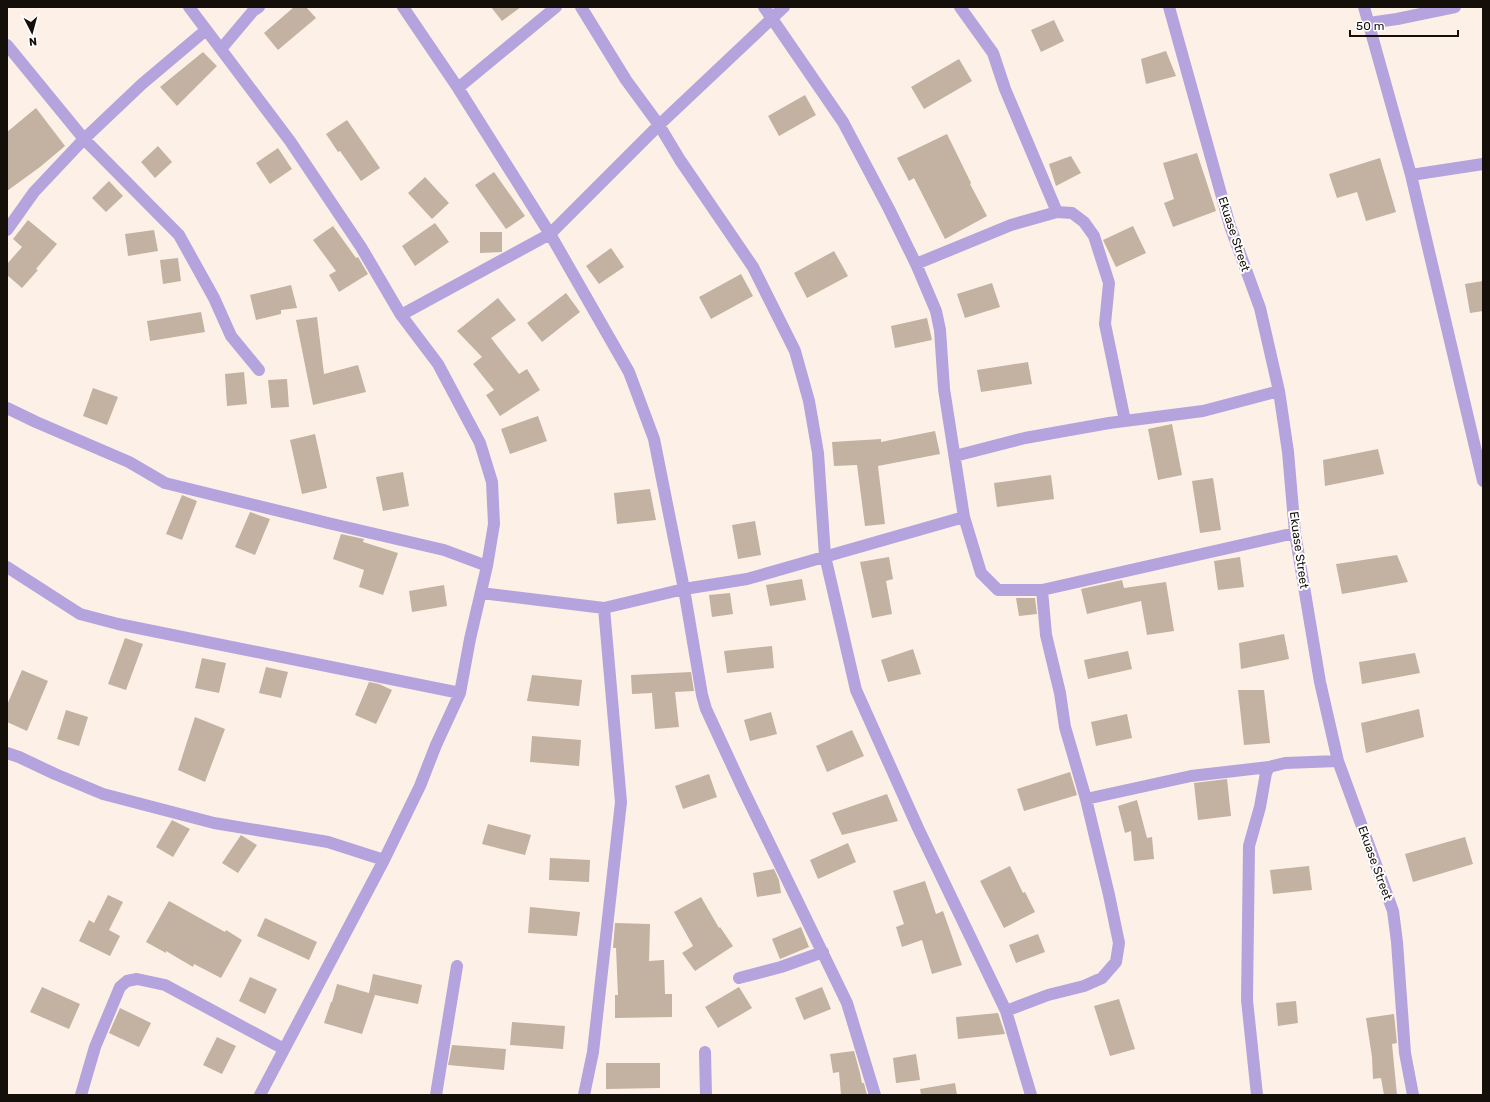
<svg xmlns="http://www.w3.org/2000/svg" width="1490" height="1102" font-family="Rubik,sans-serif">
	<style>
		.building { fill: #c3b1a1 }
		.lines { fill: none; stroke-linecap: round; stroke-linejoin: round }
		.street { stroke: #b5a3dd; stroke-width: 12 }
		.labels { text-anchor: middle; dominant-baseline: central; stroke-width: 4; stroke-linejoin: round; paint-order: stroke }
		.street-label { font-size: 12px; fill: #150f09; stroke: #fff }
	</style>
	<rect width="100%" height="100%" fill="#fdf1e7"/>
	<path class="building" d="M294,7H306L316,18L278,50L264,33Z
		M491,7H521L502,21Z
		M1054,20L1064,41L1041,52L1031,30Z
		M1166,51L1176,76L1146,84L1141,59Z
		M203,52L217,66L177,106L160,87Z
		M959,59L972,81L924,109L911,87Z
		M805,95L816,115L779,136L768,116Z
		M36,108L65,146L40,167L7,191V132Z
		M347,120L380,168L361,181L340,151L338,152L326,134Z
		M947,134L971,183L970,184L987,216L945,239L914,178L909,181L897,158Z
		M158,146L172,162L155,178L141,162Z
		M278,148L292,169L270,184L256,163Z
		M1197,153L1216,211L1173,227L1164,203L1174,199L1163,163Z
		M1071,156L1081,173L1056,186L1049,164Z
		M1380,158L1396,212L1366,221L1357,192L1337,198L1329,174Z
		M494,172L525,216L506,229L475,185Z
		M425,177L449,203L432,219L408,193Z
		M109,181L123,196L106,212L92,198Z
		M28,220L57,244L36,269L38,270L22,288L7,275V264L22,247L13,239Z
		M435,223L449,242L415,266L402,246Z
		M333,226L356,258L358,257L368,274L339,292L329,275L336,271L313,240Z
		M1133,226L1146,253L1116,267L1103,240Z
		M154,230L158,251L128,256L125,234Z
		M480,232H502V252L480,253Z
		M611,248L624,267L599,284L586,266Z
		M834,251L848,276L807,298L794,273Z
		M178,258L181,281L163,284L160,260Z
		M741,274L753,296L711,319L699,297Z
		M1483,281V311L1470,313L1465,284Z
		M992,283L1000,307L965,318L957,294Z
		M291,285L297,308L281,310V314L256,320L250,295Z
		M566,293L580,312L542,342L527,323Z
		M498,298L516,320L491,338L519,374L527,369L540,390L500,416L486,395L494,390L473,364L482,357L457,331Z
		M201,312L205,332L150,341L147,321Z
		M317,317L324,374L358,365L366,392L313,405L296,320Z
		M927,318L932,340L895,348L891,326Z
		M1028,362L1032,384L981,392L977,370Z
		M244,372L247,404L227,406L225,374Z
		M287,379L289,407L271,408L268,380Z
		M93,388L118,397L107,425L83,416Z
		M538,416L547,441L510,454L501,429Z
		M1172,424L1182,475L1158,480L1148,429Z
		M935,431L940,454L878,466L885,524L865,526L857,465L834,466L832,442L881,439V442Z
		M315,434L327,488L302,494L290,440Z
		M1378,449L1384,474L1325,486L1323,460Z
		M403,472L409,506L383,511L376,477Z
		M1051,475L1054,499L997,507L994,483Z
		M1213,478L1221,530L1200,533L1192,481Z
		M650,489L656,520L617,524L614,493Z
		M182,495L197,501L182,540L166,534Z
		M250,512L270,519L255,555L235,547Z
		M755,521L761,555L738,559L732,525Z
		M341,534L364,539L363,542L398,553L383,595L359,587L364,570L333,559Z
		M1397,555L1408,582L1342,594L1336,564Z
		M889,557L893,579L886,581L892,614L872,618L860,562Z
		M1240,557L1244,587L1218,590L1214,561Z
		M802,579L806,600L770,606L766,585Z
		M1122,580L1124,588L1166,582L1174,631L1147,635L1141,601L1087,614L1081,589Z
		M444,585L447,606L412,612L409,591Z
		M730,593L733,614L712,617L709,595Z
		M1016,598H1035L1037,614L1019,616Z
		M1284,634L1289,659L1241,669L1239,643Z
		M125,638L143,644L126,690L108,684Z
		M772,646L774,668L727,673L724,651Z
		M913,649L921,674L888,682L881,660Z
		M1128,651L1132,669L1088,679L1084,660Z
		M1415,653L1420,673L1362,684L1359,662Z
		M202,658L226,663L219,693L195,688Z
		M266,667L288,672L281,698L259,693Z
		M22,670L48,681L27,731L7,722V705Z
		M691,672L694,691L675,692L679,727L655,729L652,693L632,694L631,675Z
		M532,675L582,680L579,706L527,701Z
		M369,682L379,684L392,690L376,724L355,715Z
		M1238,690H1264L1270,743L1244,745Z
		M1419,709L1424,737L1366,753L1361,723Z
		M66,710L88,717L79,746L57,739Z
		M771,712L777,734L750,741L744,720Z
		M1127,714L1132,738L1096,746L1091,722Z
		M195,717L225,729L205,782L178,770Z
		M852,730L864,756L827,772L816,746Z
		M532,736L581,740L579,766L530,762Z
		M1070,772L1077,795L1024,811L1017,789Z
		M709,774L717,797L683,809L675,786Z
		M1227,779L1231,816L1198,820L1194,783Z
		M887,794L898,821L842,835L832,813Z
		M1137,800L1147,838L1152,837L1154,859L1134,861L1131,831L1125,833L1118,806Z
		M172,820L190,829L173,857L156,847Z
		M488,824L531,835L525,855L482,844Z
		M241,835L257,845L238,873L222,863Z
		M1465,837L1473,864L1413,882L1405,854Z
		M848,843L856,862L818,879L810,860Z
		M550,858L590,860L589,882L549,880Z
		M1010,866L1023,893L1025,892L1035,912L1004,928L980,881Z
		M1309,866L1312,890L1273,894L1270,870Z
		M774,869L779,880L781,893L757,897L753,873Z
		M925,881L936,914L943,911L962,965L932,974L922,940L902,947L896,927L904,924L893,891Z
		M108,895L123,902L109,930L120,936L110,956L79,941L89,920L94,923Z
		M701,897L719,928L720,927L733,946L695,971L682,953L693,946L674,912Z
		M169,901L225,932L226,930L242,940L221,978L194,964L193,967L166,951V953L146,942Z
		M530,907L580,912L577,936L528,933Z
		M265,918L317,942L309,960L257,936Z
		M615,923L650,924L649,961L664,960L665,994H672V1017L615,1018V995H618L616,948H613Z
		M801,927L809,947L780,959L772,939Z
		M1038,934L1045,952L1016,963L1009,945Z
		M373,974L422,985L418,1004L375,995L362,1034L324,1023L331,1002H332L337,984L369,993Z
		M250,977L277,989L265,1014L239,1001Z
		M42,987L80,1004L69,1029L30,1012Z
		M739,987L752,1008L718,1028L705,1007Z
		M822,987L831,1009L804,1020L795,998Z
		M1119,999L1135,1049L1110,1056L1094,1006Z
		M1296,1001L1298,1023L1278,1026L1276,1003Z
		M120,1008L151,1023L139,1047L109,1033Z
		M998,1013L1005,1034L958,1039L956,1017Z
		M1394,1014L1397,1043L1392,1044L1397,1095H1384L1381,1078L1373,1079L1372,1057L1366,1018Z
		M512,1022L565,1026L563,1049L510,1045Z
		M217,1037L236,1046L222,1074L203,1065Z
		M452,1045L506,1049L504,1070L448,1065Z
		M854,1051L860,1073L862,1083H864L867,1095H841L839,1072L833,1073L830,1054Z
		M916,1054L920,1080L896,1083L893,1058Z
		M606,1063H660V1088L606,1089Z
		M955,1083L957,1095H921L920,1089Z"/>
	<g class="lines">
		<path class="street" d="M189,7L290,141L361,247L401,315L438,364L480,443L492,482L494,524L487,566L470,639L460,693L436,745L420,786L384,860L260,1095
			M403,7L458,88L550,234L629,372L654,439L684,589L702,695L706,709L743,789L847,1003L875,1095
			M581,7L626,80L659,125L680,160L753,267L795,351L809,401L818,453L825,556L856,690L918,828L1006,1011L1031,1095
			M764,7L843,122L889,209L916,264L936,311L940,330L944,389L964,517L981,573L998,590H1042L1295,533
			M960,7L993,53L1005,89L1057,212
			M1169,7L1230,226L1260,308L1279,391L1288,452L1295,533L1320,682L1338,761L1393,911L1397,942L1405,1053L1413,1095
			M1364,7L1411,175L1483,481
			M1369,23L1397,19L1455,7
			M7,45L84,139L179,235L214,298L231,336L259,370
			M221,49L253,11L259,7
			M458,88L556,7
			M1411,175L1483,164
			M7,230L34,192L84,139L142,84L206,30
			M916,264L1011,225L1057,212L1072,213L1084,222L1094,236L1109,283L1105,324L1125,421
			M401,315L550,234L659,125L784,7
			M7,408L36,422L129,462L165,483L328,523L444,550L487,566
			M955,456L1025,438L1109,423L1203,411L1279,391
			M7,567L80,614L118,624L460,693
			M481,593L604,608
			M7,753L19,757L55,774L103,794L214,823L328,842L384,860
			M1086,799L1191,776L1269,767
			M739,978L781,967L823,952
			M1006,1011L1048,995L1084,986L1102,978L1116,962L1119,943L1109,895L1086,799L1065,727L1060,693L1046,635L1042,590
			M705,1052L706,1095
			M81,1095L95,1047L120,987L127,981L137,979L165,985L284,1049
			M436,1095L457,966
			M584,1095L593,1052L621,802L604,608L684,589L747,579L964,517
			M1257,1095L1247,1000L1249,846L1260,807L1266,773L1269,767L1285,763L1338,761"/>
	</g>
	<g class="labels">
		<g class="street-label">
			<text transform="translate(1234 234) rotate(72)">Ekuase Street</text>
			<text transform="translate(1299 550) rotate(82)">Ekuase Street</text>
			<text transform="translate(1375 863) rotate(70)">Ekuase Street</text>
		</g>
	</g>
	<rect width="1490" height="1102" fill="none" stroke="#150f09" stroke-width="16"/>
	<g transform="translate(32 32) rotate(174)" stroke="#ffffff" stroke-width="3" paint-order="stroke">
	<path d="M0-3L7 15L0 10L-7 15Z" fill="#150f09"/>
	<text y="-6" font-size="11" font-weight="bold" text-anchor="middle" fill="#150f09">N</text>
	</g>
	<path d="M1350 30v6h108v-6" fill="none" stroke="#150f09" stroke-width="2"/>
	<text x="1356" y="30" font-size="12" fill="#150f09" stroke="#ffffff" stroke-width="3" paint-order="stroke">50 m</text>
</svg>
